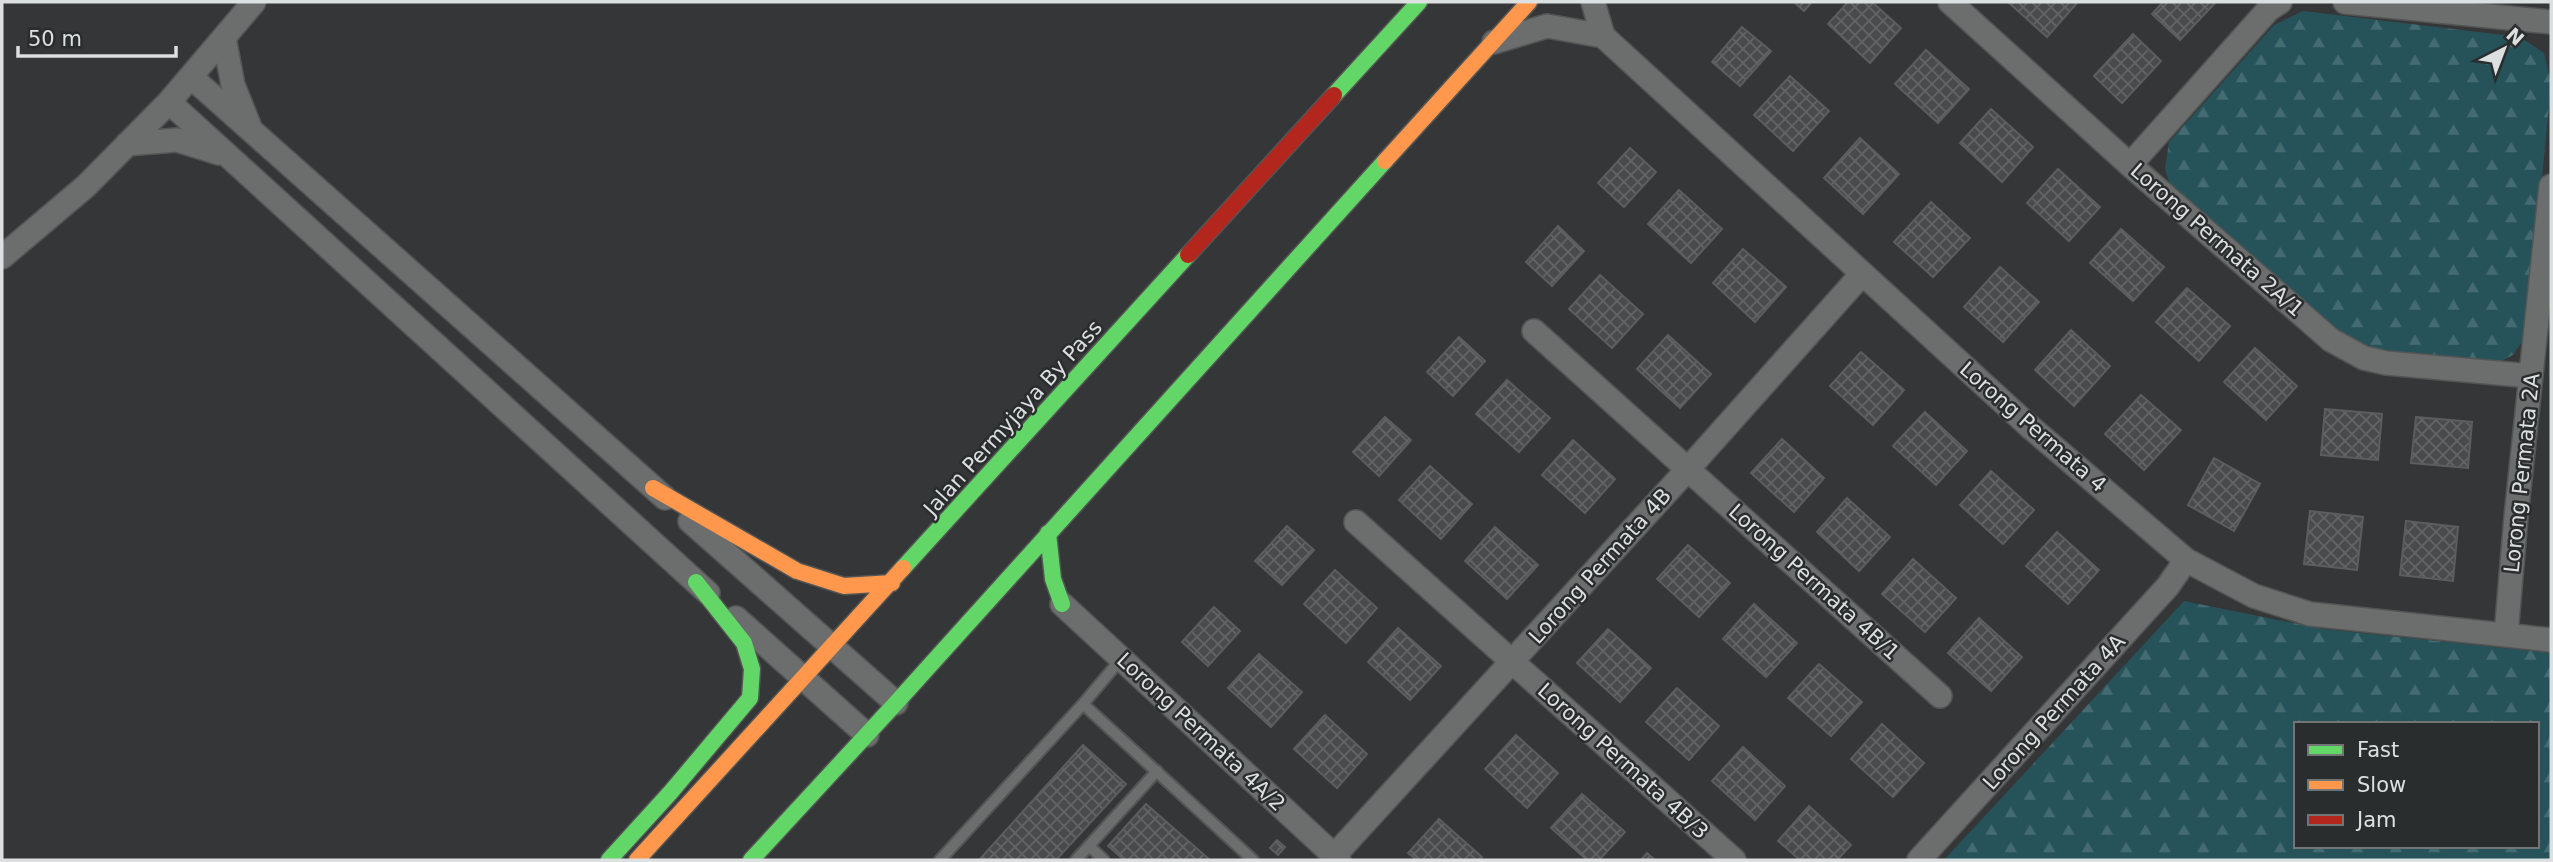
<svg xmlns="http://www.w3.org/2000/svg" width="2553" height="862" font-family="'DejaVu Sans',sans-serif">
	<style>
		.forest { fill: url(#forest-firs); fill-rule: evenodd }
		.building { fill: url(#building-cross-hatch); stroke: #5c5d5e; stroke-width: 2 }
		.lines { fill: none; stroke-linecap: round; stroke-linejoin: round }
		.lane-casing { stroke: #535555; stroke-width: 14 }
		.street-casing { stroke: #535555; stroke-width: 26 }
		.fast-casing { stroke: #535555; stroke-width: 19 }
		.slow-casing { stroke: #535555; stroke-width: 19 }
		.jam-casing { stroke: #535555; stroke-width: 19 }
		.lane { stroke: #6c6d6d; stroke-width: 10 }
		.street { stroke: #6c6d6d; stroke-width: 23 }
		.fast { stroke: #63d668; stroke-width: 16 }
		.slow { stroke: #ff974d; stroke-width: 16 }
		.jam { stroke: #b3261e; stroke-width: 16 }
		.labels { text-anchor: middle; dominant-baseline: central; stroke-width: 5; stroke-linejoin: round; paint-order: stroke }
		.street-label { font-size: 21px; fill: #dde0e0; stroke: #2a2d2d }
	</style>
	<defs>
		<pattern id="forest-firs" width="22" height="20" patternUnits="userSpaceOnUse" patternTransform="scale(1.75)"><rect width="22" height="20" fill="#255359"/><path d="M5 1l3.5 6h-7zM16 11l3.5 6h-7z" fill="#446b71"/></pattern>
		<pattern id="building-cross-hatch" width="8" height="8" patternUnits="userSpaceOnUse" patternTransform="scale(1.75)"><rect width="8" height="8" fill="#494a4b"/><path d="M0 0l8 8M0 8l8-8" fill="none" stroke="#636465"/></pattern>
	</defs>
	<rect width="100%" height="100%" fill="#353637"/>
	<path class="forest" d="M2303,11L2520,37L2544,53L2551,84L2527,334L2513,355L2492,366L2374,351L2320,322L2173,194L2165,169L2169,142L2274,25Z
		M2184,601L2323,629L2551,653V860H1944ZM2296,724H2537V846H2296Z"/>
	<path class="building" d="M1794,2H1812L1804,11Z
		M1848,2H1872L1901,28L1870,63L1828,24Z
		M2008,2H2076L2077,3L2047,37Z
		M2163,2H2216L2180,40L2152,14Z
		M1742,27L1771,51L1740,86L1712,62Z
		M2133,34L2161,61L2122,103L2094,76Z
		M1926,50L1969,89L1938,123L1895,84Z
		M1790,76L1829,111L1793,151L1754,115Z
		M1991,109L2033,147L2002,182L1960,143Z
		M1860,138L1899,174L1863,214L1824,178Z
		M1630,148L1656,172L1624,207L1598,183Z
		M2058,169L2100,207L2069,241L2027,203Z
		M1679,190L1722,229L1691,263L1648,224Z
		M1931,202L1970,238L1933,277L1894,242Z
		M1558,226L1584,251L1552,286L1526,262Z
		M2121,229L2164,267L2133,301L2090,263Z
		M1743,249L1786,287L1755,322L1713,283Z
		M2000,267L2039,302L2003,342L1964,307Z
		M1600,275L1643,314L1612,348L1569,309Z
		M2187,288L2230,326L2199,361L2156,322Z
		M2071,330L2110,366L2074,406L2035,370Z
		M1668,335L1711,374L1680,408L1637,369Z
		M1459,337L1485,361L1453,396L1427,372Z
		M2255,348L2297,386L2266,420L2224,382Z
		M1861,352L1904,390L1873,425L1830,386Z
		M1507,380L1550,418L1519,452L1476,414Z
		M2141,395L2181,430L2144,470L2105,434Z
		M2325,409L2382,414L2378,460L2321,455Z
		M1925,412L1967,451L1936,485L1893,446Z
		M1385,417L1411,440L1379,476L1353,452Z
		M2416,417L2472,422L2468,468L2411,463Z
		M1782,439L1824,478L1794,512L1751,473Z
		M1573,440L1615,479L1585,513L1542,475Z
		M2214,458L2260,484L2234,531L2188,505Z
		M1430,466L1472,504L1441,539L1399,500Z
		M1991,471L2034,510L2003,544L1960,505Z
		M1847,498L1890,537L1859,571L1817,532Z
		M2310,511L2363,517L2357,570L2304,564Z
		M2406,521L2458,527L2453,581L2400,575Z
		M1287,526L1314,550L1282,585L1255,561Z
		M1495,527L1538,565L1507,599L1465,561Z
		M2057,532L2099,570L2068,604L2026,566Z
		M1688,545L1730,583L1699,617L1657,579Z
		M1913,559L1956,598L1925,632L1882,594Z
		M1335,570L1377,608L1346,643L1304,604Z
		M1754,604L1797,643L1766,677L1723,639Z
		M1214,607L1240,631L1208,666L1182,642Z
		M1979,618L2022,657L1991,691L1948,653Z
		M1398,628L1441,666L1410,700L1368,662Z
		M1608,629L1651,668L1620,702L1577,663Z
		M1259,654L1302,692L1271,727L1228,688Z
		M1819,664L1862,702L1831,736L1788,698Z
		M1677,688L1719,726L1689,760L1646,722Z
		M1325,715L1367,754L1337,788L1294,749Z
		M1882,724L1924,763L1893,797L1851,759Z
		M1516,735L1558,773L1527,808L1485,769Z
		M1083,745L1126,784L1056,860H979Z
		M1743,747L1785,786L1755,820L1712,781Z
		M1582,794L1625,832L1599,860H1587L1551,828Z
		M1146,804L1210,860H1124L1108,846Z
		M1809,806L1851,845L1837,860H1800L1778,841Z
		M1439,819L1482,857L1479,860H1417L1408,853Z
		M1277,840L1285,847L1278,855L1270,848Z
		M1647,853L1655,860H1641Z"/>
	<g class="lines">
		<defs>
			<path id="lane" d="M1083,704L1121,659
				M1089,846L1104,860
				M940,860L1083,704L1253,860
				M1076,860L1157,771"/>
			<path id="street" d="M1593,2L1603,36L2029,426L2186,560L2254,596L2310,614L2551,640
				M1950,2L2130,165L2331,340L2364,358L2386,363L2531,376
				M2345,2L2551,22
				M224,38L233,85L249,125
				M1494,42L1547,26L1603,36
				M191,77L665,498
				M169,102L708,593
				M127,144L177,140L219,153
				M2130,165L2268,10L2280,2
				M2,257L86,186L169,102L254,2
				M1534,331L1940,696
				M690,521L896,703
				M1356,522L1734,860
				M1062,604L1339,860
				M736,618L867,735
				M2506,635L2516,517L2551,186
				M1334,856L1688,469L1862,274
				M1919,860L2168,586L2186,560"/>
			<path id="fast" d="M1334,95L1419,2
				M1048,533L1053,579L1062,604
				M903,568L1188,255
				M609,860L670,793L750,698L752,669L744,643L696,582
				M751,860L896,703L1385,161"/>
			<path id="slow" d="M1385,161L1529,2
				M653,488L797,571L844,586L892,583
				M637,860L903,568"/>
			<path id="jam" d="M1188,255L1334,95"/>
		</defs>
		<use href="#lane" class="lane-casing"/>
		<use href="#street" class="street-casing"/>
		<use href="#fast" class="fast-casing"/>
		<use href="#slow" class="slow-casing"/>
		<use href="#jam" class="jam-casing"/>
		<use href="#lane" class="lane"/>
		<use href="#street" class="street"/>
		<use href="#fast" class="fast"/>
		<use href="#slow" class="slow"/>
		<use href="#jam" class="jam"/>
	</g>
	<g class="labels">
		<g class="street-label">
			<text transform="translate(2217 240) rotate(41)">Lorong Permata 2A/1</text>
			<text transform="translate(1013 418) rotate(-48)">Jalan Permyjaya By Pass</text>
			<text transform="translate(2033 427) rotate(41)">Lorong Permata 4</text>
			<text transform="translate(2522 473) rotate(-84)">Lorong Permata 2A</text>
			<text transform="translate(1600 566) rotate(-48)">Lorong Permata 4B</text>
			<text transform="translate(1814 582) rotate(42)">Lorong Permata 4B/1</text>
			<text transform="translate(2054 712) rotate(-48)">Lorong Permata 4A</text>
			<text transform="translate(1201 732) rotate(43)">Lorong Permata 4A/2</text>
			<text transform="translate(1623 761) rotate(42)">Lorong Permata 4B/3</text>
		</g>
	</g>
	<rect width="2553" height="862" fill="none" stroke="#dde0e0" stroke-width="7"/>
	<rect x="2294" y="722" width="245" height="126" fill="#2a2d2d" stroke="#727575" stroke-width="2"/>
	<rect x="2308" y="745" width="35" height="10" fill="#63d668" stroke="#727575" stroke-width="2"/>
	<text x="2357" y="757" font-size="21" fill="#dde0e0">Fast</text>
	<rect x="2308" y="780" width="35" height="10" fill="#ff974d" stroke="#727575" stroke-width="2"/>
	<text x="2357" y="792" font-size="21" fill="#dde0e0">Slow</text>
	<rect x="2308" y="815" width="35" height="10" fill="#b3261e" stroke="#727575" stroke-width="2"/>
	<text x="2357" y="827" font-size="21" fill="#dde0e0">Jam</text>
	<g transform="translate(2504 49) rotate(42)" stroke="#2a2d2d" stroke-width="5" paint-order="stroke">
	<path d="M0-5L12 26L0 18L-12 26Z" fill="#dde0e0"/>
	<text y="-10" font-size="19" font-weight="bold" text-anchor="middle" fill="#dde0e0">N</text>
	</g>
	<path d="M18 46v10h158v-10" fill="none" stroke="#dde0e0" stroke-width="3.5"/>
	<text x="28" y="46" font-size="21" fill="#dde0e0" stroke="#2a2d2d" stroke-width="5" paint-order="stroke">50 m</text>
</svg>
